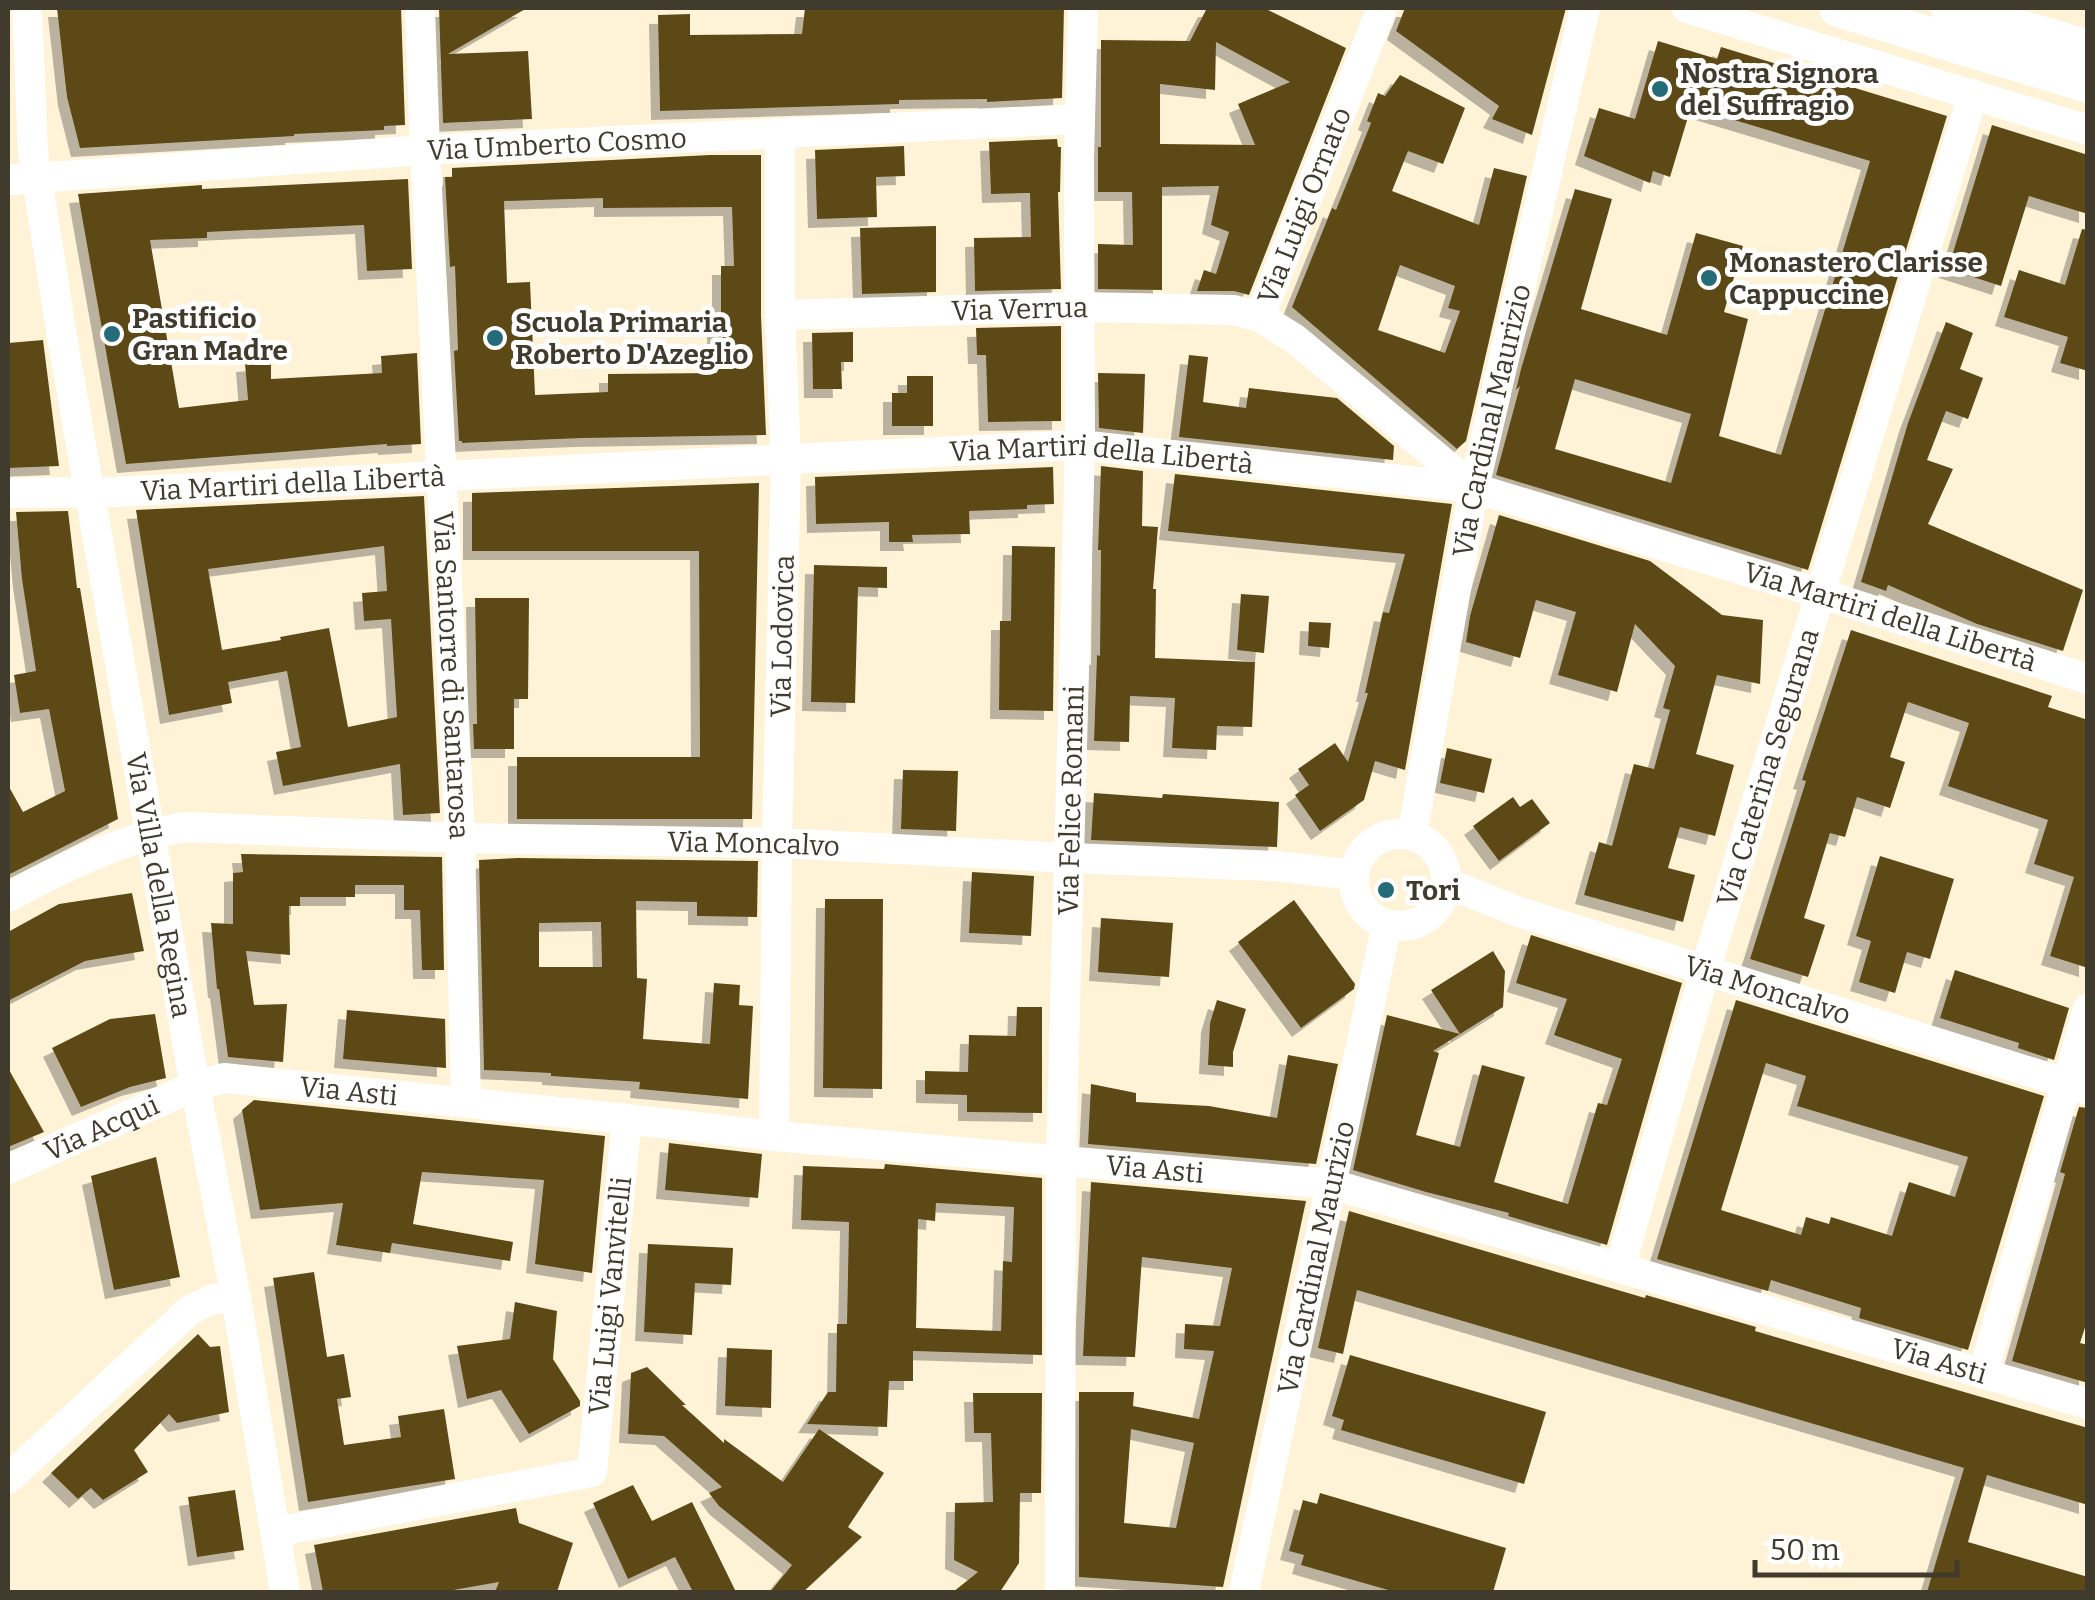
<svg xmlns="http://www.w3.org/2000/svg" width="2095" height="1600" font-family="Bitter,serif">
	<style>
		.building { fill: #5b4a19; fill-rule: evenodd; filter: url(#shadow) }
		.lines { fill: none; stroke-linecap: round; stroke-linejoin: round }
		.minor { stroke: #fff; stroke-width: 30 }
		.major { stroke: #fff; stroke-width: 38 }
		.poi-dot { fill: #246c78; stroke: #fff; stroke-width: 4 }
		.labels { text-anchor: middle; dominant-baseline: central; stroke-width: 10; stroke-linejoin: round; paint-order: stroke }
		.poi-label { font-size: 28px; font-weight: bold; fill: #413b2d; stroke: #fff; text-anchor: start }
		.street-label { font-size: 28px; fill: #413b2d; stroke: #fff }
	</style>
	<defs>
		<filter id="shadow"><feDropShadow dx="-9" dy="9" stdDeviation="0" flood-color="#0004"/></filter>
	</defs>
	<rect width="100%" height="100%" fill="#fef3d7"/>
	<path class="building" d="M57,8H401L405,125L384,126V130L294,134V136L80,148L67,97Z
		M439,8H527L448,54L528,51L532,119L443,123Z
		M805,8H1064L1062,98L987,102V99L899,100V104L660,111L658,15L690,14V35L802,34Z
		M1207,8H1264L1346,48L1249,295L1234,291H1197L1204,270L1216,274L1229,232L1211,225L1219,186L1162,187V290L1098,289V244L1133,245L1132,192H1098V147H1101V40L1190,41ZM1216,42L1290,82L1238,104L1255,145L1160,144V84L1215,90Z
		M1405,8H1566L1532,135L1492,119L1499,106L1396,31Z
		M1658,41L1717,59L1721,47L1947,116L1808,570L1496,475L1520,386L1516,390L1521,369L1575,189L1612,199L1581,309L1667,335L1696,233L1743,246L1724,312L1748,319L1719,436L1781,455L1870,161L1691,107L1670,177L1653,171L1650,183L1584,156L1599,108L1635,119ZM1575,379L1691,414L1671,483L1555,449Z
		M1400,75L1465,108L1443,164L1408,151L1392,191L1479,225L1494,168L1527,176L1466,441L1457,449L1292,307L1332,208L1336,210L1371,123L1367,121L1378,93L1385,96ZM1400,265L1455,286L1448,308L1460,311L1445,353L1378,330Z
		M1992,125L2088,155V214L2029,196L2001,286L1948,269Z
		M1057,139L1058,147H1061L1060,192H1058L1061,289L975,291L974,238L1031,237L1030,193L991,194L989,142Z
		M904,146L905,176L876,177L877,217L817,219L815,150Z
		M710,155H761V316L766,435L583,438L462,443V441H459L454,351L458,350L455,266L450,267L445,177H452V168ZM603,198V208L732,207L734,266H721V328H716L717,373L608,374V392L535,395L530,282L507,283L504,201Z
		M408,179L412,269L367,271L364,225L207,232V238L150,240L179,408L248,400L245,363L271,361V379L382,373L381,356L417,353L421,444L387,446V444L126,464L78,194L202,185V189Z
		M936,226V292L862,294L860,228Z
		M2082,229L2088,230V371L2060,363L2068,337L2004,317L2019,270L2065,285Z
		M1946,322L1973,333L1960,369L1983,378L1968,419L1946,411L1927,460L1953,469L1928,524L2083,590L2063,651L1977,624L1888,585L1886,591L1861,582L1908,423Z
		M1061,326V421L988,422L986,355H977L976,328Z
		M853,332V362H841L842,389H813L812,333Z
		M43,340L59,466L8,468V343Z
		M1189,355L1208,357L1203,402L1246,408L1249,388L1337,398L1394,446L1393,460L1179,437Z
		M1098,373L1145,374L1143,433L1099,428Z
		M907,376H933V426H892V393H907Z
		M1101,466L1143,471L1142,526L1158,527L1153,589H1156L1155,658L1255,662L1252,727L1217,726L1216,750L1172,748L1175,698L1130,696L1129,742L1094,741L1097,655L1100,656L1101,550H1098Z
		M1053,467L1054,504L1027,505V509L969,511L970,534L912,535L913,542H889V522L816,524L815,477Z
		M1175,474L1452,504L1405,770L1375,761L1364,800L1320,831L1295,795L1309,785L1298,769L1335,743L1348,762L1368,693H1365L1383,612L1389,613L1405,554L1168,531Z
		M759,483L752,819H517V757H700L699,551H472V493Z
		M424,496L440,813L403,815L400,764L283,786L276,752L301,747L287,671L228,682L232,703L169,715L136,510ZM384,546L387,591L362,593L364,621L391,619L397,717L348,727L329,628L280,637L281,640L222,650L208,569Z
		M68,511L77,588H80L118,819L8,875V785L23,812L65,791L49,709L20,713L14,675L36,671L22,579L16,512Z
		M1499,515L1650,561L1722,615L1763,620L1760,684L1717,675L1696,754L1734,765L1715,836L1680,827L1668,868L1695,875L1683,922L1584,895L1599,842L1612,846L1634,764L1654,769L1670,710L1663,708L1675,666L1635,624L1617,692L1558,675L1576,612L1536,600L1520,658L1466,642L1470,616Z
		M1012,546L1055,547L1053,711L999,710L1000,621H1011Z
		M814,565L887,567V588L858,587L855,703L811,702Z
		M1241,594L1269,596L1264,653L1237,650Z
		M475,598H529L528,699H514V749H474L473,724H477Z
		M1309,622L1331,623L1329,648L1308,646Z
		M1851,630L2052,696L2048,707L2088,720V968L2050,956L2074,877L2034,864L2048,820L1948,786L1969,723L1908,702L1890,757L1905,762L1890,808L1857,797L1845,837L1830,833L1804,918L1825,925L1808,977L1750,959L1806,781L1802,780Z
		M1447,748L1492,759L1484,793L1440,783Z
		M903,770L958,771L956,831L901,829Z
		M1094,793L1162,798L1163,794L1279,802L1277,847L1091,840Z
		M1513,797L1520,807L1532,799L1550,823L1499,861L1473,826Z
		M241,854L442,857L444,970H422L420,910H404V885H355V897H300V906H289L290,955L246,951L254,1005L287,1004L283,1062L228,1057L219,989H217L211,923L233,924V873L243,872Z
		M1880,856L1954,879L1930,959L1907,952L1895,993L1859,982L1871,941L1856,936Z
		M517,858L758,861L757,917L697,916V902L636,901L637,978L647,979L643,1039L710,1044L714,983L740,985L739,1005L753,1006L748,1099L639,1089L640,1082L551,1076V1073L484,1070L479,860ZM601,922L602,967H539V923Z
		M972,872L1034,876L1031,936L969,933Z
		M132,893L144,951L85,961L8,1001V932L59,904Z
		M825,899H883L882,1089L823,1088Z
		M1294,900L1355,984L1354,989L1301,1028L1238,942Z
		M1101,918L1173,923L1169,977L1098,972Z
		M1531,935L1682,983L1607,1245L1508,1216L1509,1213L1426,1192L1353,1170L1387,1015L1460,1034L1433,1051L1439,1053L1416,1135L1460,1147L1482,1065L1525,1077L1494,1182L1568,1204L1598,1103L1607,1105L1622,1059L1554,1035L1567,999L1516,983Z
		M1493,951L1505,971L1503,1007L1460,1034L1431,990Z
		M1955,970L2069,1008L2054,1060L2018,1048L2019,1043L1940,1018Z
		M1217,1000L1246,1009L1233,1052V1067L1208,1065L1210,1023Z
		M1736,1000L2044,1096L1968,1350L1859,1318L1861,1308L1771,1280L1768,1291L1657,1259ZM1766,1063L1806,1076L1797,1106L1968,1157L1955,1197L1909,1182L1892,1236L1831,1217L1829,1224L1806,1217L1801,1235L1721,1210Z
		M1017,1007H1042V1113L967,1112V1095L925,1094V1071L968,1072L969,1035L1016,1036Z
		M347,1010L445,1019L446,1068L343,1059Z
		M155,1014L166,1078L130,1087L81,1107L52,1048L110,1019Z
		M1288,1055L1338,1064L1316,1164L1088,1144L1091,1084L1136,1093V1102L1209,1106L1277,1118Z
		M8,1068L44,1132L8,1147Z
		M254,1100L605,1136L592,1273L535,1264L544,1180L422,1172L413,1224L513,1242L510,1261L392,1243L390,1253L336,1245L343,1203L260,1210L242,1110Z
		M2079,1107L2088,1108V1318L2080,1343L2088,1345V1383L2012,1361L2065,1174L2060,1172Z
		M669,1143L762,1154L758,1198L665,1190Z
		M156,1157L180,1277L114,1290L91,1176Z
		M885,1164L1042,1178V1355L913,1351V1381H889L887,1427L807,1424L828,1392H836L837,1324H847L849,1222L801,1220L803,1166L884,1169ZM936,1203L1014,1207L1012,1262L1003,1261L1001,1331L916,1328L918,1219L935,1221Z
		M1091,1182L1306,1201L1223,1587L1079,1577V1392H1134L1133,1406L1199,1419L1214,1351L1184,1349L1185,1324L1220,1326L1232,1268L1142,1257L1135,1357L1083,1356ZM1131,1429L1194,1443L1176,1528L1124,1523Z
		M1349,1211L1645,1298L1646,1295L1756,1327L1755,1331L2088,1428V1505L1987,1475L1968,1542L2088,1577V1592H1927L1964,1468L1357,1290L1343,1354L1318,1348Z
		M648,1244L733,1248L731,1285L695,1283L692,1335L644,1332Z
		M314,1272L327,1357L344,1354L351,1397L337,1399L344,1445L401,1437L398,1416L444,1409L455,1479L308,1502L273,1278Z
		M515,1302L557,1311L553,1359L580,1401V1406L529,1434L501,1390L467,1399L457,1346L510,1339Z
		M198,1334L210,1347L220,1346L229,1412L177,1423L169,1414L134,1450L148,1472L103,1500L91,1488L78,1499L51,1473Z
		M727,1348L772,1350L771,1408L725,1406Z
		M1350,1355L1546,1412L1524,1484L1341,1430L1344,1420L1332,1416Z
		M647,1367L686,1405H682L724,1443V1439L783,1482L819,1429L884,1473L848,1527L862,1537L803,1592H770L792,1565L719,1506L709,1493L722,1487L664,1436L628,1434L631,1373Z
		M973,1393H1042L1041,1493H1020L1019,1563L1000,1592H953L978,1572L954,1560L955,1503L993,1502L991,1433H974Z
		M633,1485L652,1521L692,1502L736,1592H693L675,1557L628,1579L593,1503Z
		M235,1490L244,1550L197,1557L188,1497Z
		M1320,1493L1506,1548L1493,1592H1395L1301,1565L1304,1555L1289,1551L1303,1500L1317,1504Z
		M516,1508L519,1523L573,1543L557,1592H495L499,1582L442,1592H323L314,1545Z"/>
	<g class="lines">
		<g class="minor">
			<path id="s1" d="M27,8L33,152L63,343L195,1086L236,1298L285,1592"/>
			<path id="s2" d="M420,8L425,150L460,838L466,1102"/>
			<path d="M1687,8L2088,130"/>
			<path id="s3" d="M8,180L425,150L1079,119"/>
			<path id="s4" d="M780,315L1078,307L1234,310L1260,317L1295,339L1474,488"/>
			<path id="s5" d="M1260,317L1382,8"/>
			<path id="s6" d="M8,493L114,492L1080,445L1474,488L1822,594L2088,679"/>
			<circle cx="1400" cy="880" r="46"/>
			<path id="s7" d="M1412,835L1474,488L1585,8"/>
			<path id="s8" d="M1447,883L1519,912L2088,1090"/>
			<path id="s9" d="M8,897C64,867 122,838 185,827L460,838L777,843L1070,858L1275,866L1354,875"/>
			<path id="s10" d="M774,1136L777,843L786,461L780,315V134"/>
			<path id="s11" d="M8,1169L195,1086L224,1078L627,1119L774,1136L1331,1184L2088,1404"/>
			<path id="s12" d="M1620,1268L1705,971L1973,94"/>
			<path d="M1983,1374L2088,1009"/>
			<path d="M8,1479L190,1310L213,1299L236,1298"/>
			<path id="s13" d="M275,1532L592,1472L627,1119"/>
			<path id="s14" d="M1060,1592L1061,1160L1080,445L1079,158L1083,8"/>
			<path id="s15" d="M1244,1592L1387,924"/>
		</g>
		<path class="major" d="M1838,8L2088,84
			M1950,8L2088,49"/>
	</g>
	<g class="poi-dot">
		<circle cx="1660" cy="89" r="10"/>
		<circle cx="1709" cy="278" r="10"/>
		<circle cx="112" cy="334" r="10"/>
		<circle cx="495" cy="338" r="10"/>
		<circle cx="1386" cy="890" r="10"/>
	</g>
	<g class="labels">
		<g class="poi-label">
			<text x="1680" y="73">Nostra Signora<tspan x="1680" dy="32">del Suffragio</tspan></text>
			<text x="1729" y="262">Monastero Clarisse<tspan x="1729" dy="32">Cappuccine</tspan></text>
			<text x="132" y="318">Pastificio<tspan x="132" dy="32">Gran Madre</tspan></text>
			<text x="515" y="322">Scuola Primaria<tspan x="515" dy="32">Roberto D'Azeglio</tspan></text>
			<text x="1406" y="890">Tori</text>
		</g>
		<g class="street-label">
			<text stroke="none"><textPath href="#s3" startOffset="550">Via Umberto Cosmo</textPath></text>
			<text stroke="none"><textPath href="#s5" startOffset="120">Via Luigi Ornato</textPath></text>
			<text stroke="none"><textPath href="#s4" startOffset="240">Via Verrua</textPath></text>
			<text stroke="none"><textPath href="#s7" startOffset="422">Via Cardinal Maurizio</textPath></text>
			<text stroke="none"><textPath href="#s6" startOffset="1095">Via Martiri della Libertà</textPath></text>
			<text stroke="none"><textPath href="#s6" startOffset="285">Via Martiri della Libertà</textPath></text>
			<text stroke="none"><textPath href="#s6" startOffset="1905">Via Martiri della Libertà</textPath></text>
			<text stroke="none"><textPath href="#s10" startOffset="500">Via Lodovica</textPath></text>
			<text stroke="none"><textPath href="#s2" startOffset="668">Via Santorre di Santarosa</textPath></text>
			<text stroke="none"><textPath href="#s12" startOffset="522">Via Caterina Segurana</textPath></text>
			<text stroke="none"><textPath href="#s14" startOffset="792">Via Felice Romani</textPath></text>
			<text stroke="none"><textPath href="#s9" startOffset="760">Via Moncalvo</textPath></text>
			<text stroke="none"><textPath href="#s1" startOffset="888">Via Villa della Regina</textPath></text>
			<text stroke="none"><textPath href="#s8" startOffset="338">Via Moncalvo</textPath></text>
			<text stroke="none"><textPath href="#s11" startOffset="360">Via Asti</textPath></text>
			<text stroke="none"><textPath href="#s11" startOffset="102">Via Acqui</textPath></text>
			<text stroke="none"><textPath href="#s11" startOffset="1170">Via Asti</textPath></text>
			<text stroke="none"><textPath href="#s15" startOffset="342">Via Cardinal Maurizio</textPath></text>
			<text stroke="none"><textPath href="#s13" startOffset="500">Via Luigi Vanvitelli</textPath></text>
			<text stroke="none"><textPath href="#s11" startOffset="1980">Via Asti</textPath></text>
		</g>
	</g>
	<rect width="2095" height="1600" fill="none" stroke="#413b2d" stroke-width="20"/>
	<path d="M1755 1560v15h202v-15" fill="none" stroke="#413b2d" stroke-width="5"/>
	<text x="1770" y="1560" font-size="30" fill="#413b2d" stroke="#ffffff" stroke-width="8" paint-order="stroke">50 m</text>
</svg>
